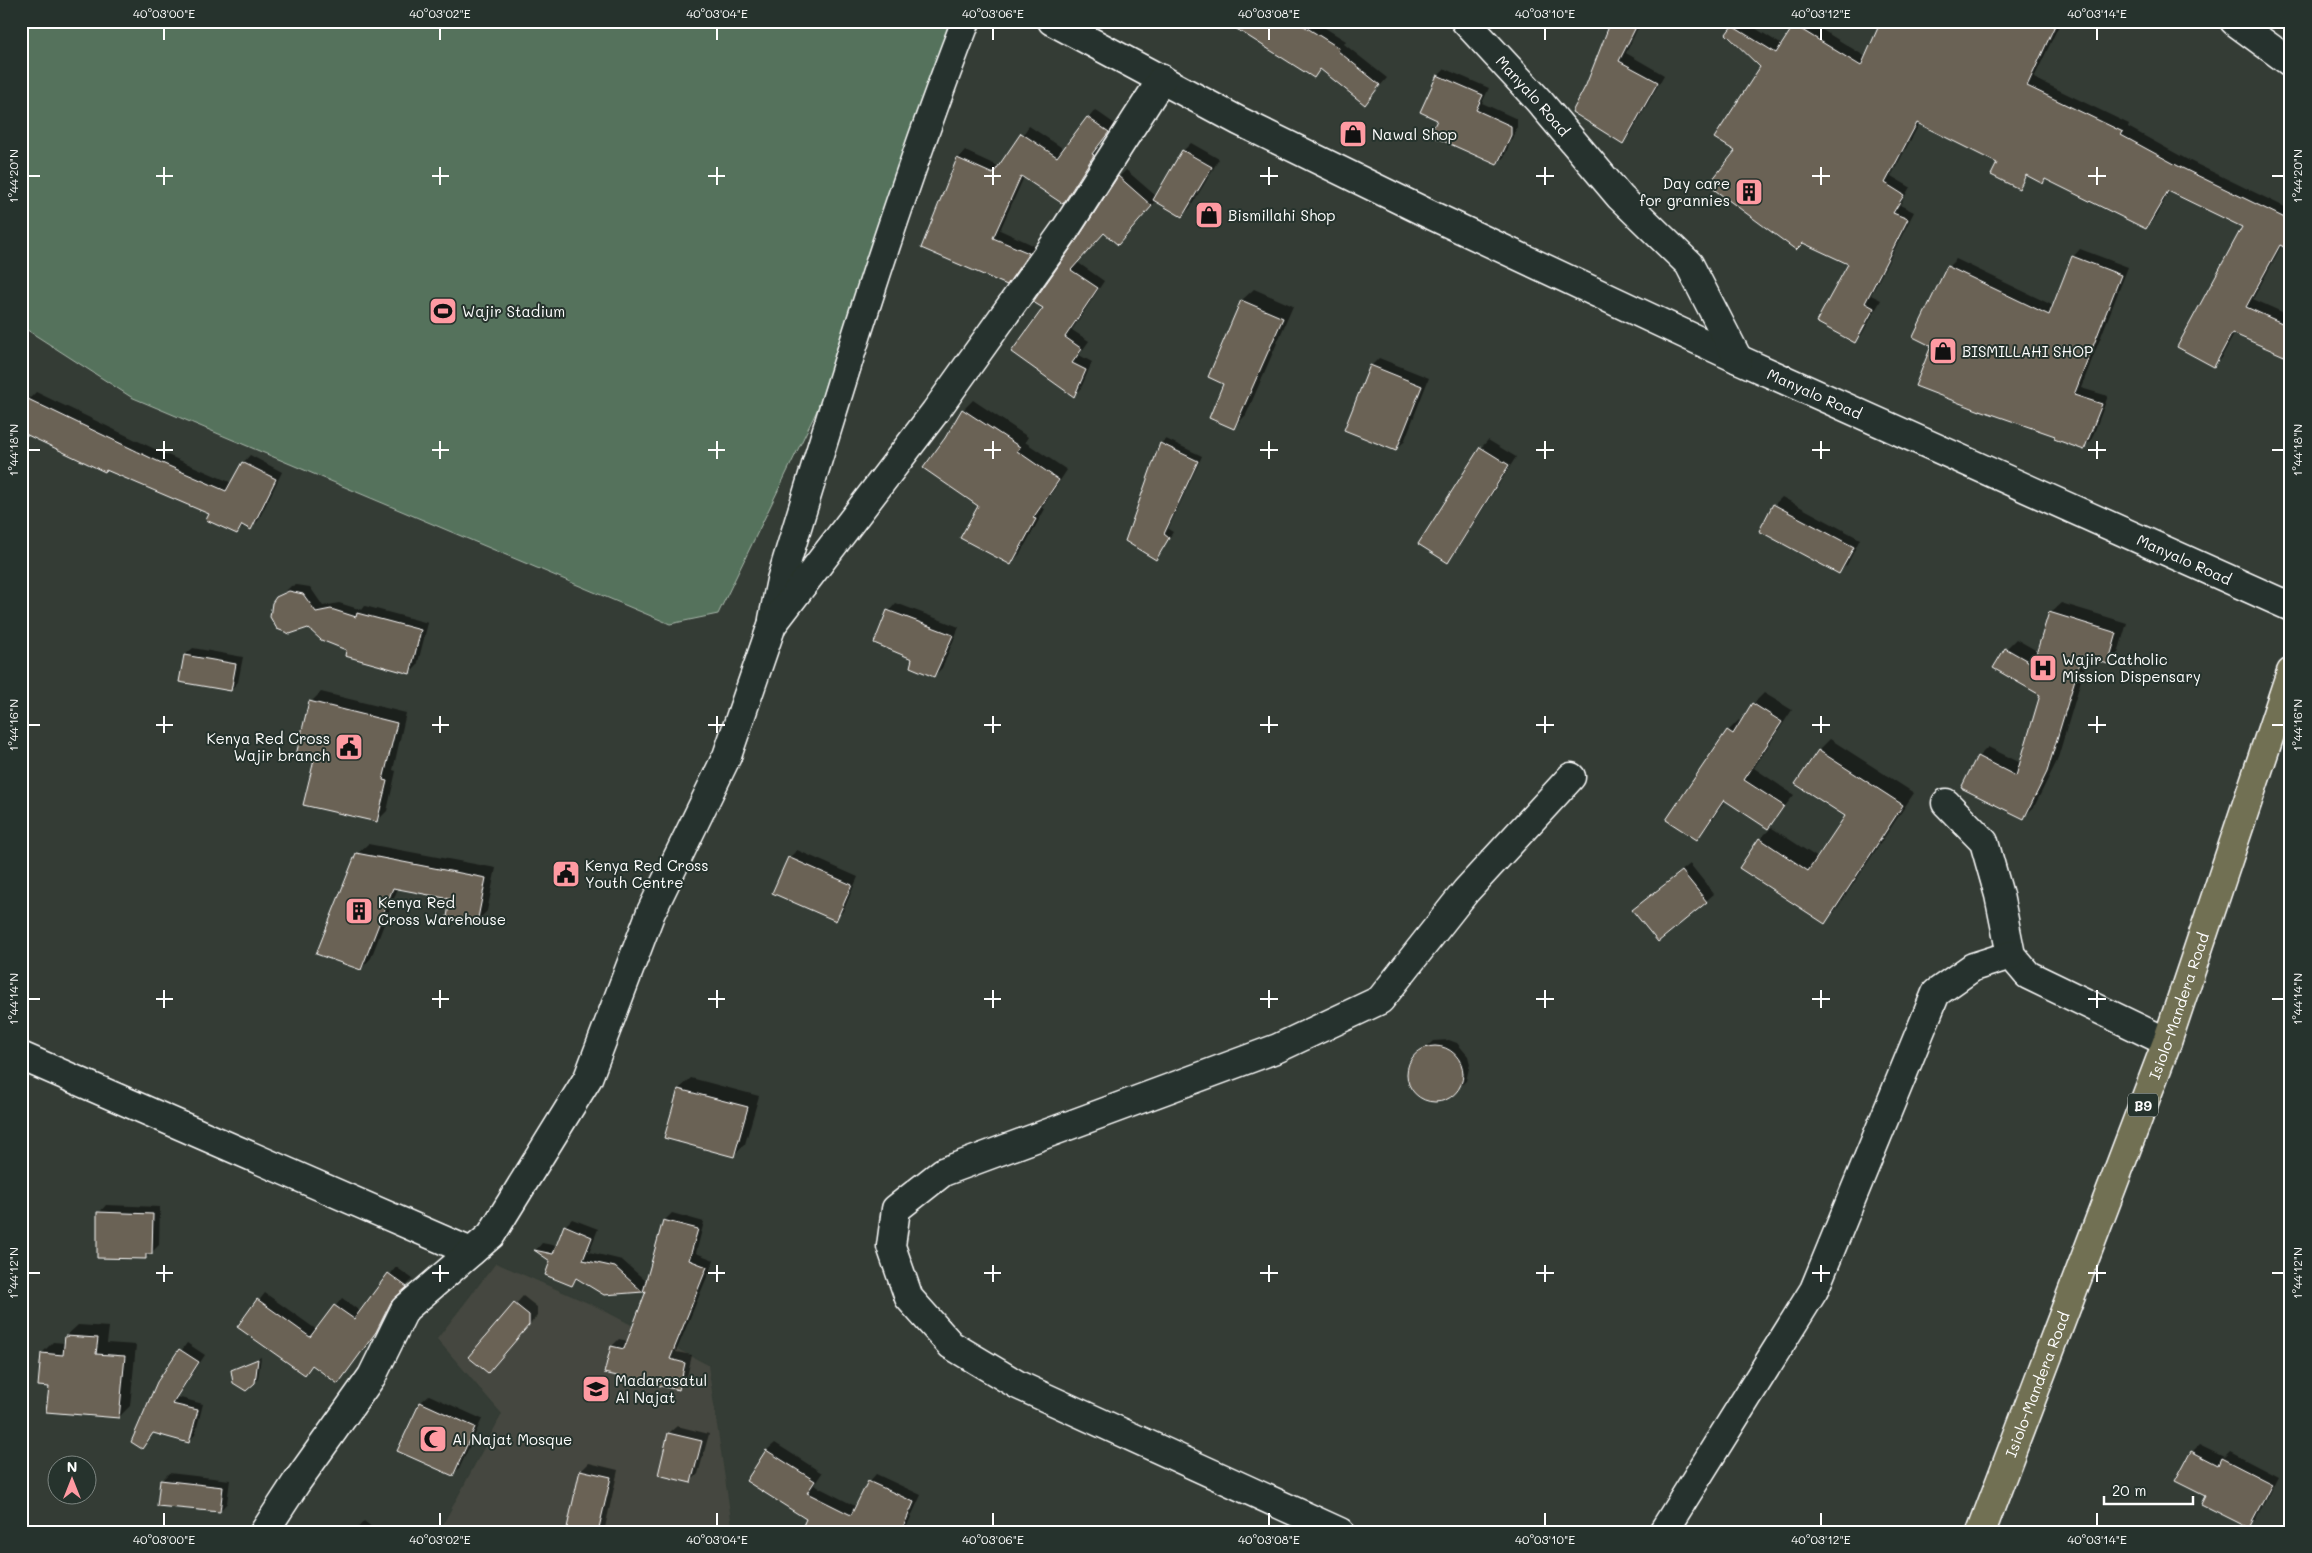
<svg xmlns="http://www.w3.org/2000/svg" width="2312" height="1553" font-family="Mali,sans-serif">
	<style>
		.built { fill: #44473f }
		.green { fill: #54725b; stroke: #aab8ad }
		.shadow { fill: #0007 }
		.building { fill: #6b6255; stroke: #fff }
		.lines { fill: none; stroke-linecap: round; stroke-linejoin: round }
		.minor-casing { stroke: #fff; stroke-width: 31 }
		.highway-casing { stroke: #fff; stroke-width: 31 }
		.minor { stroke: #26332d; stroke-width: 28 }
		.highway { stroke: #716f52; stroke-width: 28 }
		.ticks { fill: none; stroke: #fff; stroke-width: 2 }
		.labels { text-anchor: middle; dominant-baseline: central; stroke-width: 4; stroke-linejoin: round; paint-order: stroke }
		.shield { fill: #26332d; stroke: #bec2c0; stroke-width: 1 }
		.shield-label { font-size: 14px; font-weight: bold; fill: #fff }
		.street-label { font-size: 15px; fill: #fff; stroke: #26332d }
		.poi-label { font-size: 15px; fill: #fff; stroke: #26332d; text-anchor: start }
		.neatline { fill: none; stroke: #fff; stroke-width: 2 }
		.ticks-label { font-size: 12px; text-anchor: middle; fill: #fff }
	</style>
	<rect width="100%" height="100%" fill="#343c35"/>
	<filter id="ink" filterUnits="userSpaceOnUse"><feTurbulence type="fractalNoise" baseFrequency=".02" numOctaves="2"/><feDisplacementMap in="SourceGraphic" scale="10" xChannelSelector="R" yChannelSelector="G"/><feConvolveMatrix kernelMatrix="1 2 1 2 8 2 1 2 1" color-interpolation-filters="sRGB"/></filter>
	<g filter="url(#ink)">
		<path class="built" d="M496,1263L597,1307L708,1365L733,1532H439L502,1414L437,1339Z"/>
		<path class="green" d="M21,21H973L872,297L718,614L670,624L131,397L21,326Z"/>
		<path class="shadow" d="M1224,21H1314L1346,41L1344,44L1387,78L1365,103L1322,69L1314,76Z
			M1610,21H1641L1626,53L1664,75L1630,135L1623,142L1587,86Z
			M1716,21H1744L1782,45L1799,21H1808L1866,57L1988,21H2061L2034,78L2129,124L2128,127L2188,160L2291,210V250L2282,245L2253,299L2291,316V357L2235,333L2221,358L2214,365L2244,227L2170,190L2154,220L2146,227L2047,178L2043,183L2028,175L2018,187L1999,163L1920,123L1891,176L1910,187L1900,205L1914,212L1871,295L1881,300L1862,334L1854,341L1850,264L1736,150L1761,67L1731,29Z
			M1445,69L1489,88L1482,103L1517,119V127L1504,157L1497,164L1438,119V76Z
			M1095,110L1115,124L1099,146L1101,147L1071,195L1063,202L1024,177L1000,230L1035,246L1006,284L958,159L965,151L1000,167L1029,126L1064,149Z
			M1191,143L1219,159L1190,208L1182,216L1156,201L1125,236L1105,232L1077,262L1104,281L1072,330L1089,341L1079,355L1092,362L1081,388L1074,395L1045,308L1079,239L1119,177L1126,170L1156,196L1183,151Z
			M2080,249L2128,267L2081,388L2108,396L2091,441L2083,448L2056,436L1932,345L1948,267L1956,259L2054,306L2073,257Z
			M1254,289L1293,306L1246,415L1234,427L1242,300Z
			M1379,358L1429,378L1404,442L1396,449L1371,366Z
			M36,392L163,453L232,483L243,463L250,455L282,472L258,521L251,528L245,525L237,533L210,514L21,414L29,399Z
			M973,400L1028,437L1025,442L1067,470L1042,508L1045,509L1020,554L1010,564L946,439L963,410Z
			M1166,439L1202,456L1168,529L1173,532L1156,558L1161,443Z
			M1488,440L1516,457L1455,553L1447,561L1481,448Z
			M1782,497L1860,539L1847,565L1839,572L1774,505Z
			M297,585L310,587L323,606L339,603L362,610L365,606L428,623L417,666L410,673L348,649L308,627L297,632L284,631L273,604L291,586Z
			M896,603L959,627L942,668L934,676L889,611Z
			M2061,603L2127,623L2118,653L2108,663L2088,657L2057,761L2034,807L2024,817L1978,757L1988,747L2021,763L2042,695L2006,649L2016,639L2039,652L2050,613Z
			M193,648L243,657L238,682L231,690L185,655Z
			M321,692L406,713L393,770L396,771L387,811L377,821L316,759L311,702Z
			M1764,693L1792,710L1754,768L1794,795L1769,826L1818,858L1846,816L1797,783L1819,750L1830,739L1914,793L1836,910L1825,922L1760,839L1770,829L1726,800L1707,827L1696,838L1728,731L1739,720L1742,722L1753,704Z
			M368,844L496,868L487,911L477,921L451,898L398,888L371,958L361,969L357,854Z
			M797,850L858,877L843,911L835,919L789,858Z
			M1690,864L1714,894L1706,901L1642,903Z
			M1449,1040L1457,1043L1468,1056L1470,1064L1466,1081L1444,1100L1435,1101L1418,1095L1407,1076L1411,1062L1433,1041Z
			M691,1078L759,1096L745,1144L734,1155L679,1089Z
			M106,1205L160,1207L159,1245L146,1258L99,1213Z
			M672,1213L704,1222L696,1253L714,1260L676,1352L692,1355L686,1381L679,1388L612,1346L619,1339L628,1341L648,1290L646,1287L643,1290L604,1294L578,1278L572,1285L551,1261L536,1250L542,1243L557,1246L565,1226L572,1219L598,1229L589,1252L622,1260L647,1282L664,1221Z
			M396,1267L413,1279L398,1294L383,1323L338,1382L313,1364L304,1374L239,1326L265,1293L317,1330L342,1298L361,1312Z
			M523,1296L537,1307V1316L495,1364L470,1357Z
			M78,1325L109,1327L107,1343L136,1345L130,1406L119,1417L42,1353L53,1342L66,1343V1336Z
			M187,1343L205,1355L177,1397L203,1404L195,1435L188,1441L154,1432L142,1447L158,1383Z
			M261,1357L258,1379L254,1382L233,1371Z
			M429,1395L482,1419L460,1467L452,1475L399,1451L421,1402Z
			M677,1426L709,1434L698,1474L691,1481L669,1433Z
			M775,1443L822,1473L814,1485L857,1507L869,1482L876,1474L921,1495L905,1530L909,1532H812L808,1518L748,1481L767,1450Z
			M2199,1445L2224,1457L2230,1451L2278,1476L2256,1519L2248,1527L2207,1495L2192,1452Z
			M589,1463L618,1470L604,1532H567L581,1471Z
			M169,1473L230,1480L227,1503L220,1511L162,1480Z
			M364,1521L378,1532H354Z"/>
		<path class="building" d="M1224,21H1296L1339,48L1338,51L1380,85L1365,105L1320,69L1314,78Z
			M1611,21H1639L1619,61L1658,82L1623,144L1572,112L1586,85Z
			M1881,21H2057L2027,86L2123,132L2121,135L2180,167L2291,221V234L2284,247L2280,245L2246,307L2291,327V359L2232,333L2214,367L2177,347L2242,227L2168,191L2146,229L2045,179L2043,184L2026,175L2019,189L1991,175L1997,163L1917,123L1885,183L1904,195L1893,213L1908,219L1865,303L1874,308L1855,343L1816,322L1848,264L1803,243L1796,250L1708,185L1735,151L1714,138L1760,67L1726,34L1732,26L1776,53L1794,25L1861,66Z
			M1437,75L1483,95L1476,110L1511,126V135L1497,165L1430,135L1437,120L1420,112Z
			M1087,117L1109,132L1092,154L1094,155L1063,204L1021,176L993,238L1029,253L1007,285L921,248L957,158L993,174L1021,133L1057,157Z
			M1182,150L1212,167L1182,217L1153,200Z
			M1118,176L1152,206L1118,245L1104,233L1071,270L1098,288L1065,337L1082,349L1072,363L1086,370L1074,397L1011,352L1043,308L1033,302L1078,238Z
			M2072,256L2121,275L2074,395L2102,404L2084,450L2054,439L2055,436L1980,410V411L1915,386L1931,346L1913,337L1947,266L2049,315Z
			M1241,300L1283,318L1234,429L1209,418L1223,384L1208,377Z
			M1370,365L1422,386L1396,451L1344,430Z
			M28,399L155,460L226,491L242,462L276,479L251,530L242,525L237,534L206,520L209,514L106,470L105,472L21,432V412Z
			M962,409L1020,447L1017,451L1059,480L1033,518L1036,519L1011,565L960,538L978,506L923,468L945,438Z
			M1160,443L1198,461L1164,534L1169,538L1156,560L1125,541Z
			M1480,447L1509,465L1448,563L1418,544Z
			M1773,504L1854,547L1839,574L1759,531Z
			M289,591L303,594L316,612L331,609L356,617L357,613L421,630L410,674L345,656L346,650L321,640L308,628L290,634L277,629L270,617L272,603L276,597Z
			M887,610L953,635L934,677L910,667L912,659L874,643Z
			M2049,612L2117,633L2108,664L2082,656L2047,772L2024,819L1961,788L1977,756L2016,776L2040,695L1993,668L2005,648L2033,664Z
			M184,655L236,664L231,691L179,682Z
			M309,701L397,723L383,780L387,781L377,822L303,805L314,760L296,755Z
			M1752,703L1782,722L1744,780L1784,806L1768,829L1724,800L1697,840L1666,820L1727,730L1733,734Z
			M1818,750L1903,805L1825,924L1739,868L1759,838L1808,871L1845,816L1795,784Z
			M356,853L486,878L477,923L447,917L450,899L393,888L361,970L316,954Z
			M788,857L852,885L836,921L772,893Z
			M1682,871L1707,902L1658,942L1632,910Z
			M1407 1074a28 28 0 1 1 56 0a28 28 0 1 1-56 0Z
			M678,1089L748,1107L734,1157L664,1138Z
			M97,1212L153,1214L152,1254H146V1259L97,1258Z
			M663,1220L698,1229L689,1260L707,1267L670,1359L685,1363L679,1390L604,1373L611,1346L624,1349L646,1291L643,1292Z
			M564,1225L592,1237L583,1260L615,1267L643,1292L604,1295L576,1278L572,1286L545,1275L550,1261L534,1250L553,1254Z
			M388,1273L407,1287L391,1302L376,1332L338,1384L312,1365L305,1375L237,1327L257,1299L310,1337L334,1305L354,1319Z
			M514,1303L529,1315V1325L488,1373L468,1357Z
			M65,1336L98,1338L96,1354L125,1356L119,1418L46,1412L49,1387L38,1386L41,1353L63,1355Z
			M179,1349L199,1362L172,1404L198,1410L189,1443L153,1433L142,1449L131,1442L157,1382Z
			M258,1359L255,1383L246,1391L233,1383L231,1370Z
			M420,1402L475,1427L453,1476L397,1451Z
			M668,1433L702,1441L691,1483L658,1475Z
			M766,1450L815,1481L807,1493L851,1515L868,1481L914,1502L901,1532H800L806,1519L746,1481Z
			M2191,1451L2218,1465L2221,1458L2272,1484L2249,1528L2201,1504L2205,1496L2175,1481Z
			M580,1470L611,1477L598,1532H566Z
			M160,1480L223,1487L220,1512L157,1506Z"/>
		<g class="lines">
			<defs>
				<g id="minor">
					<path id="s1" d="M1052,21L1239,121L1431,215L1738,359L2291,607"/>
					<path id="s2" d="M1465,21L1539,101L1620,197L1689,264L1738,359"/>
					<path d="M2234,21L2291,63"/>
					<path d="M773,619L781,580C838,392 895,204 966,21"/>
					<path d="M1946,803L1984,842L1999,895L2011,955L2028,975L2167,1042"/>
					<path d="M21,1056L471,1252"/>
					<path d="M264,1532L296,1483L372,1376L405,1309L491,1235L588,1078L651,912L727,756L772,625L935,412L1065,230L1162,79"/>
					<path d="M1340,1532L1018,1385L951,1345L909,1298L891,1246L896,1209L943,1172L1278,1048L1380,1000L1466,891L1571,777"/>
					<path d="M1663,1532L1814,1290L1936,993L1973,967L2011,955"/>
				</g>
				<g id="highway">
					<path id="s3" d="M1981,1532L2167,1042L2291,672"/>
				</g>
			</defs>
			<use href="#minor" class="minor-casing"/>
			<use href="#highway" class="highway-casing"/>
			<use href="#minor" class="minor"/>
			<use href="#highway" class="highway"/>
		</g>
	</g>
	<path class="ticks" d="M164,28V40M440,28V40M717,28V40M993,28V40M1269,28V40M1545,28V40M1821,28V40M2097,28V40M164,167V185M440,167V185M717,167V185M993,167V185M1269,167V185M1545,167V185M1821,167V185M2097,167V185M28,176H40M156,176H173M432,176H449M708,176H725M984,176H1001M1260,176H1278M1536,176H1554M1812,176H1830M2088,176H2106M2272,176H2284M164,441V459M440,441V459M717,441V459M993,441V459M1269,441V459M1545,441V459M1821,441V459M2097,441V459M28,450H40M156,450H173M432,450H449M708,450H725M984,450H1001M1260,450H1278M1536,450H1554M1812,450H1830M2088,450H2106M2272,450H2284M164,716V733M440,716V733M717,716V733M993,716V733M1269,716V733M1545,716V733M1821,716V733M2097,716V733M28,725H40M156,725H173M432,725H449M708,725H725M984,725H1001M1260,725H1278M1536,725H1554M1812,725H1830M2088,725H2106M2272,725H2284M164,990V1008M440,990V1008M717,990V1008M993,990V1008M1269,990V1008M1545,990V1008M1821,990V1008M2097,990V1008M28,999H40M156,999H173M432,999H449M708,999H725M984,999H1001M1260,999H1278M1536,999H1554M1812,999H1830M2088,999H2106M2272,999H2284M164,1265V1282M440,1265V1282M717,1265V1282M993,1265V1282M1269,1265V1282M1545,1265V1282M1821,1265V1282M2097,1265V1282M28,1273H40M156,1273H173M432,1273H449M708,1273H725M984,1273H1001M1260,1273H1278M1536,1273H1554M1812,1273H1830M2088,1273H2106M2272,1273H2284M164,1513V1526M440,1513V1526M717,1513V1526M993,1513V1526M1269,1513V1526M1545,1513V1526M1821,1513V1526M2097,1513V1526"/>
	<defs>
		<symbol id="shop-square" viewBox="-11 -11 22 22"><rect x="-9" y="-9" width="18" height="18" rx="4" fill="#ff9aa2" stroke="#26332d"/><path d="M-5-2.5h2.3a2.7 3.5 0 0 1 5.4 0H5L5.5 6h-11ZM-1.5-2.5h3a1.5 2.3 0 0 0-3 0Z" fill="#111"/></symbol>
		<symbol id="building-square" viewBox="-11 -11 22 22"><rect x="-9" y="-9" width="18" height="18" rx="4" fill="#ff9aa2" stroke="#26332d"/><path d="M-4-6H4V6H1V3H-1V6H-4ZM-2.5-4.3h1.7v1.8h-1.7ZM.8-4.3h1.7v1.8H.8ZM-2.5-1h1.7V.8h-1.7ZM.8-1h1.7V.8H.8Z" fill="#111"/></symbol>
		<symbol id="stadium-square" viewBox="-11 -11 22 22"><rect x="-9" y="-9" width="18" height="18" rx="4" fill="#ff9aa2" stroke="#26332d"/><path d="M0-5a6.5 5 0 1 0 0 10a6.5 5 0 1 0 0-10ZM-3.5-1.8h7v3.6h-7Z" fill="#111"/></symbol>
		<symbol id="hospital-square" viewBox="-11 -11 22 22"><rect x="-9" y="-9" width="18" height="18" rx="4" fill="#ff9aa2" stroke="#26332d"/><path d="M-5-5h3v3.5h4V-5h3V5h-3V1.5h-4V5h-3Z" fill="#111"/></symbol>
		<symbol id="civic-square" viewBox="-11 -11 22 22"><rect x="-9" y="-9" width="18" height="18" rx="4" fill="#ff9aa2" stroke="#26332d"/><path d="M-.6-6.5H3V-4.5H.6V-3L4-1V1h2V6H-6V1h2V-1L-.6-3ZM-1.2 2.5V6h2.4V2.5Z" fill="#111"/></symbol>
		<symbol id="school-square" viewBox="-11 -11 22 22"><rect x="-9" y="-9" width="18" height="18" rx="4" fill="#ff9aa2" stroke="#26332d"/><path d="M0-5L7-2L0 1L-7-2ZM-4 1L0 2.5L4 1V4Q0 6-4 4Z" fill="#111"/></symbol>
		<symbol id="mosque-square" viewBox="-11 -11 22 22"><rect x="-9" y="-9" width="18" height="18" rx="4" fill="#ff9aa2" stroke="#26332d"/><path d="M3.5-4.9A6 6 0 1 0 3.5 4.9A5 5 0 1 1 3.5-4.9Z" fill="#111"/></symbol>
	</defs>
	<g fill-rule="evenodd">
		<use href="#shop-square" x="1337" y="118" width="32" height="32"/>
		<use href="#building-square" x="1733" y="176" width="32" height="32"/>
		<use href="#shop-square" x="1193" y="199" width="32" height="32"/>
		<use href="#stadium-square" x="427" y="295" width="32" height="32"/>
		<use href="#shop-square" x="1927" y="335" width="32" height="32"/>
		<use href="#hospital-square" x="2027" y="652" width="32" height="32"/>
		<use href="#civic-square" x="333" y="731" width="32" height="32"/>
		<use href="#civic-square" x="550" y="858" width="32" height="32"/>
		<use href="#building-square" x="343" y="895" width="32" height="32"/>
		<use href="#school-square" x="580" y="1373" width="32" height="32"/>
		<use href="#mosque-square" x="417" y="1423" width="32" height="32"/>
	</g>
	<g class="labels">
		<rect class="shield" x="2128" y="1093.5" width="30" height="23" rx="4"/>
		<g class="shield-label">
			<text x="2143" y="1105">B9</text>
		</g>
		<g class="street-label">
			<text stroke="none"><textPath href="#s2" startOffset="101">Manyalo Road</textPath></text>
			<text stroke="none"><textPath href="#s1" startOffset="849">Manyalo Road</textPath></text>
			<text stroke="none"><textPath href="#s1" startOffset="1254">Manyalo Road</textPath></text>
			<text stroke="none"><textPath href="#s3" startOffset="562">Isiolo-Mandera Road</textPath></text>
			<text stroke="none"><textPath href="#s3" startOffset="158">Isiolo-Mandera Road</textPath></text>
		</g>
		<g class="poi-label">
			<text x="1372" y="134">Nawal Shop</text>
			<text x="1730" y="183" text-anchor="end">Day care<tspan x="1730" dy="17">for grannies</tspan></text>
			<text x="1228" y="215">Bismillahi Shop</text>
			<text x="462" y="311">Wajir Stadium</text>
			<text x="1962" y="351">BISMILLAHI SHOP</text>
			<text x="2062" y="659">Wajir Catholic<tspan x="2062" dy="17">Mission Dispensary</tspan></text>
			<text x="330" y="738" text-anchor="end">Kenya Red Cross<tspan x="330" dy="17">Wajir branch</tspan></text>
			<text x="585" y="865">Kenya Red Cross<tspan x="585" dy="17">Youth Centre</tspan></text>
			<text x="378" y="902">Kenya Red<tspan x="378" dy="17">Cross Warehouse</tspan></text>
			<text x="615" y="1380">Madarasatul<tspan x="615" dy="17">Al Najat</tspan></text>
			<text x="452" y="1439">Al Najat Mosque</text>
		</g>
	</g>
	<rect width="2312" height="1553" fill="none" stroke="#26332d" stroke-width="55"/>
	<g transform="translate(72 1480)"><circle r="24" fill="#26332d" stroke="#7d8581"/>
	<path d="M0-4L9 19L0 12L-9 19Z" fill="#ff9aa2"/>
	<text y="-8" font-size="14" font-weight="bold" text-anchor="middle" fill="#ffffff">N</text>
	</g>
	<path d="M2104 1496v8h89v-8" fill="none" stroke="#ffffff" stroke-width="2.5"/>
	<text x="2112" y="1496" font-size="15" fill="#ffffff" stroke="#26332d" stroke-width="4" paint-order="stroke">20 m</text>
	<rect x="28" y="28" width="2256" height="1498" class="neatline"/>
	<g class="ticks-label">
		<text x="164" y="18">40°03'00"E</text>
		<text x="440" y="18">40°03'02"E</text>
		<text x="717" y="18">40°03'04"E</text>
		<text x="993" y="18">40°03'06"E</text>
		<text x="1269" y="18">40°03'08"E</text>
		<text x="1545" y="18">40°03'10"E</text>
		<text x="1821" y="18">40°03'12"E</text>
		<text x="2097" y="18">40°03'14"E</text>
		<text transform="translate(14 176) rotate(-90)" y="4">1°44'20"N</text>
		<text transform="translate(2298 176) rotate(-90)" y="4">1°44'20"N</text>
		<text transform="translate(14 450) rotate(-90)" y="4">1°44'18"N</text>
		<text transform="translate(2298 450) rotate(-90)" y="4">1°44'18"N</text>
		<text transform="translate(14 725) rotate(-90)" y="4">1°44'16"N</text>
		<text transform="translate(2298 725) rotate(-90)" y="4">1°44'16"N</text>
		<text transform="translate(14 999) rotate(-90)" y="4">1°44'14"N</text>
		<text transform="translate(2298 999) rotate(-90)" y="4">1°44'14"N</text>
		<text transform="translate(14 1273) rotate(-90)" y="4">1°44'12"N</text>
		<text transform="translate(2298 1273) rotate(-90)" y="4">1°44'12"N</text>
		<text x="164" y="1544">40°03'00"E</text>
		<text x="440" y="1544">40°03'02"E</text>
		<text x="717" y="1544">40°03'04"E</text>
		<text x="993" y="1544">40°03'06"E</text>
		<text x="1269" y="1544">40°03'08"E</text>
		<text x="1545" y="1544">40°03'10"E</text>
		<text x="1821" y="1544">40°03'12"E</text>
		<text x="2097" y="1544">40°03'14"E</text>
	</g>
</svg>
